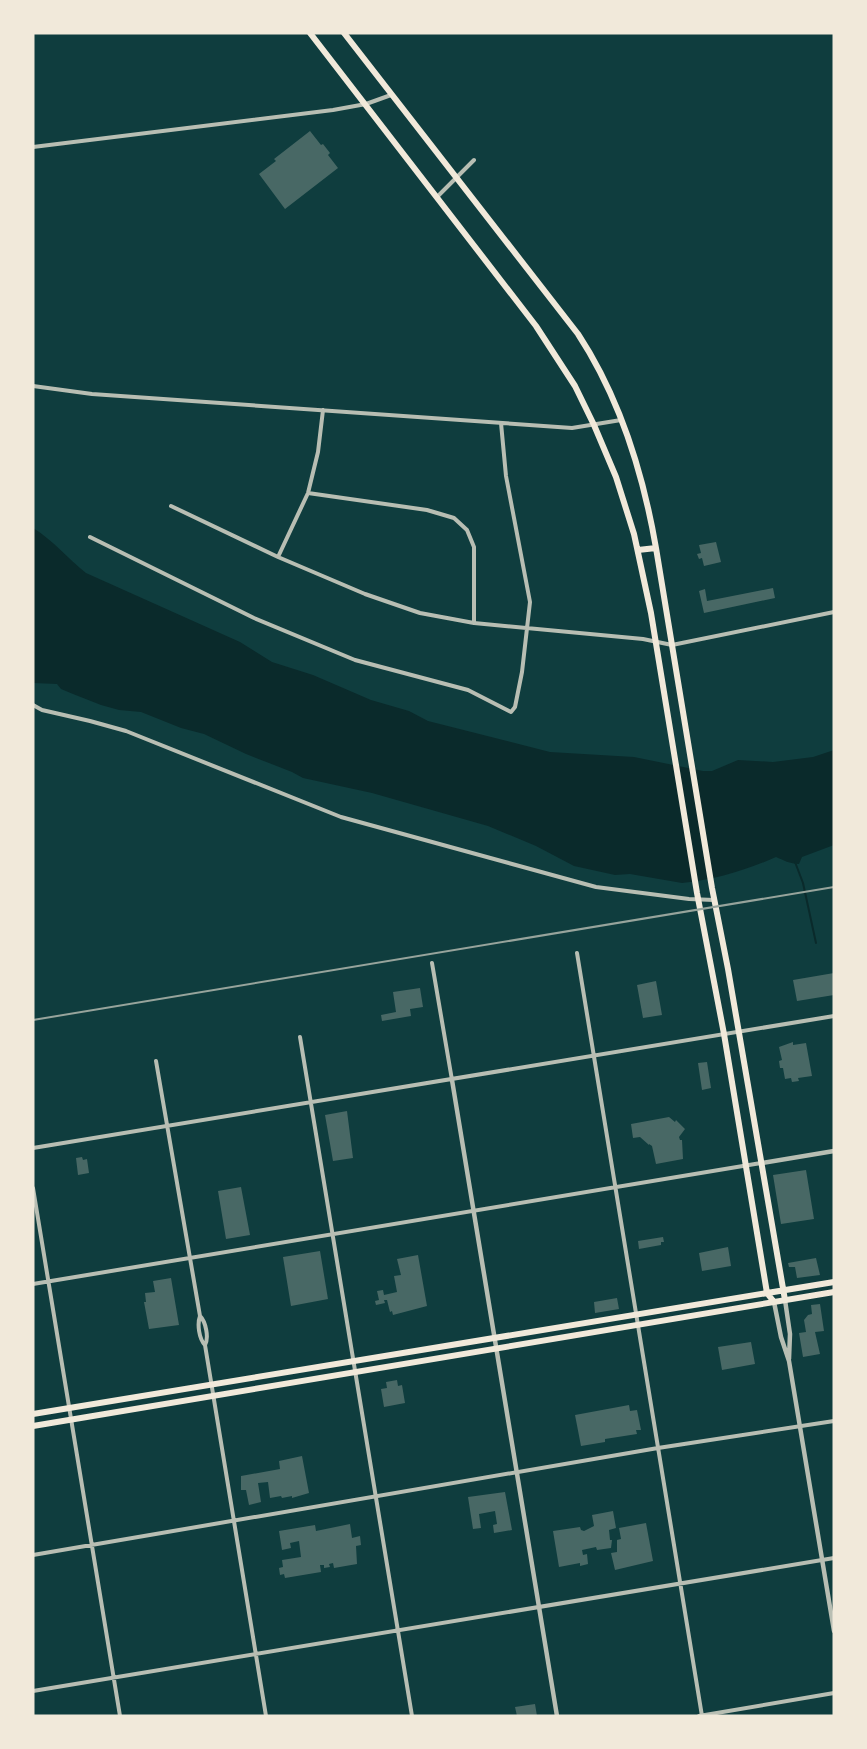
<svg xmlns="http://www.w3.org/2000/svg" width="867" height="1749" font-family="'Golos Text',sans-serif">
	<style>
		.water { fill: #0a2a2b }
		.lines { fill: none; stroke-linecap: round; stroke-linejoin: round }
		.stream { stroke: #0a2a2b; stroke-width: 2 }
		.building { fill: #486865 }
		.minor { stroke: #b8beb3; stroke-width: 4 }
		.tertiary { stroke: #b8beb3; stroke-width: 4.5 }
		.trunk { stroke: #f1e9da; stroke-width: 6 }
		.rail { stroke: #97a49c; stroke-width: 2 }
	</style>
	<rect width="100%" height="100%" fill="#0f3d3e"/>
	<path class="water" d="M33,528C53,540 68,559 86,573L240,642L272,662L313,675L371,700L409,711L428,721L550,752L634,757L703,771H712L738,760L773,762L813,757L834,750V845L802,857L799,864C790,864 783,860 776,857C747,870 714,880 682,883L630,874L615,875L574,866L536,846L488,826L372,793L303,778L292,772L246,754L204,734L181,728L141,712L119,710L101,705L73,694L61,689L57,684L33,683Z"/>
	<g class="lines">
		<path class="stream" d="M795,862L803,883L816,943"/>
	</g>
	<path class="building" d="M310,131L321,145L323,144L330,153L328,155L338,168L285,209L259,174L276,161L274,159Z
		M716,542L721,562L704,566L702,558L699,559L697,554L701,553L699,545Z
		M773,588L775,598L704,613L699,591L705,589L707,601Z
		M834,973V995L797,1001L793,980Z
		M656,981L662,1015L643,1018L637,985Z
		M420,988L423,1007L410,1009L411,1016L382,1021L381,1015L396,1012L393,992Z
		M793,1042V1045L806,1043L812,1076L798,1078L799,1081L792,1082L791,1078L785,1079L783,1068H780L779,1061L782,1060L779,1047Z
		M707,1062L711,1088L702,1090L698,1063Z
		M347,1111L353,1158L333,1161L325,1115Z
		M669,1117L675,1122L676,1120L685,1129L679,1137L680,1140H682L683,1159L656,1164L652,1146L649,1144V1145L640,1137L633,1138L631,1124Z
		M82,1157L83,1160L87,1159L89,1173L78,1175L76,1158Z
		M806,1170L814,1219L781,1224L773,1175Z
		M241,1187L250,1235L226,1239L218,1191Z
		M663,1237L664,1242H661V1245L639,1249L638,1241Z
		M728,1247L731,1266L702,1271L699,1253Z
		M320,1251L328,1299L291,1306L283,1257Z
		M418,1255L427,1306L393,1315L392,1311L390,1312L387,1300H384L385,1303L376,1305L375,1301L379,1300L377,1291L383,1290L384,1295L397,1292L394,1276L401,1275L397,1259Z
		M816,1258L820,1275L797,1278L795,1267H789L788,1263Z
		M171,1278L179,1325L149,1329L144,1302H146L145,1293L155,1292L153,1281Z
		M617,1298L619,1309L595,1313L594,1302Z
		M820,1304L824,1331L815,1332L820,1354L803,1357L799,1333L806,1332L804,1320L808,1315L812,1314L811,1305Z
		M751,1342L755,1364L722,1370L718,1347Z
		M397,1380L398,1386L402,1385L405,1403L384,1407L381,1389L387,1388L386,1382Z
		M629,1405L630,1411L637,1410L641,1430H636L637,1434L605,1439V1442L581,1446L575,1415Z
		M302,1456L309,1493L292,1498V1496L282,1498L281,1496L270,1498L268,1482L258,1483L261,1502L249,1505L246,1490H241V1476L280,1469L279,1461Z
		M505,1492L512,1530L494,1533L493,1525L497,1524L495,1511L479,1514L481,1528L473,1529L468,1497Z
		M613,1511L616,1528L609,1530L610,1540H612L611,1548L597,1550L596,1547L582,1550L583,1555L587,1554L588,1564L580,1566V1563L559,1567L553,1531L580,1527L581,1530L584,1531L594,1526L592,1515Z
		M646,1523L653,1561L615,1570L611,1553L617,1552V1540L621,1539L619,1528Z
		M350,1524L352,1538L360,1536L361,1545L356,1546L357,1564L334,1568L333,1563L329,1564L330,1567L324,1568V1565H320L321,1572L285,1578L284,1574L280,1575L279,1568L283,1567L282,1560L301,1557L299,1541L290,1543L291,1548L282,1550L279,1531L315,1525L316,1531Z
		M535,1704L537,1716H517L515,1707Z"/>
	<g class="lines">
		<path class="minor" d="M33,147L333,110L366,104L391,95
			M437,197L474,160
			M33,386L92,394L572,428L621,420
			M308,493L427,510L454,518L467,530L474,547V623
			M171,506L278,557L365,594L420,613L474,623L643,639L672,645L834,612
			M90,537L254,618L355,660L468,690L511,712L515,707L522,672L530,602L506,476L501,423
			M278,557L308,493L318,452L323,410
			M33,705L42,710L90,721L126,731L341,817L596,887L689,899L714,900
			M577,953L702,1716
			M432,963L452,1080
			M300,1037L412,1716
			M156,1061L200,1316C197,1324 199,1339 205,1345L266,1716
			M33,1148L834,1016
			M33,1188L120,1716
			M33,1284L761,1163
			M200,1316C206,1322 209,1338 205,1345
			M33,1555L658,1448L834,1421
			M33,1691L834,1558
			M699,1716L834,1693"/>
		<path class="tertiary" d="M452,1080L557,1716
			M762,1163L834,1151
			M785,1300L790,1334L789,1359
			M774,1302L781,1337L789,1361L834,1631"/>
		<path class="trunk" d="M310,33L536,326L575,386L594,425L616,477L634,534L651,613L697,893L724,1034L767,1293L774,1302
			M344,33L578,334C620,398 643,473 656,548L712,888L728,969L785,1300
			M638,550L656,548
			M33,1414L834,1282
			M33,1426L834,1292"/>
		<path class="rail" d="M33,1020L834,887"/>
	</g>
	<rect width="867" height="1749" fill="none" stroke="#f1e9da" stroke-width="69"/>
</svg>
